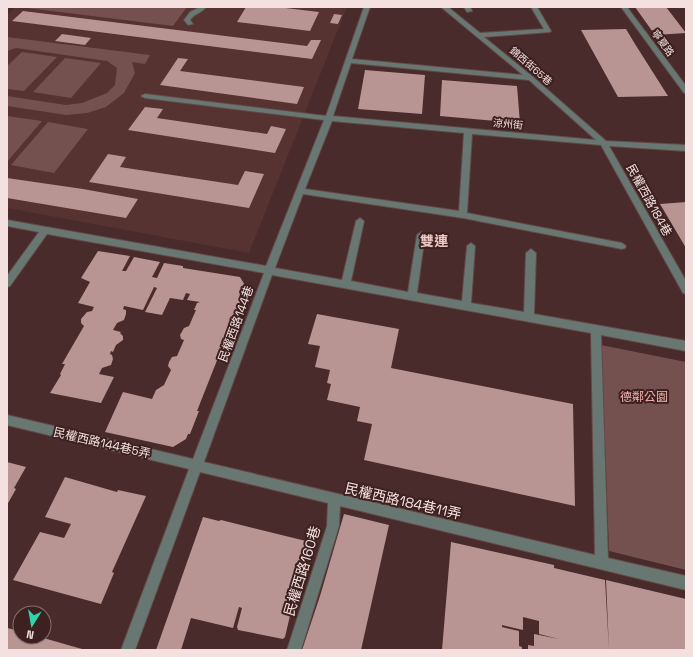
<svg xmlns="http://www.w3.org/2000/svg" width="693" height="657" font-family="'Space Grotesk','Noto Sans TC',sans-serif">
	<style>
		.built { fill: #563230 }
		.green { fill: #74504e }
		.building { fill: #b89492 }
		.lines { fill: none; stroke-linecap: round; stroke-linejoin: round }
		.minor-casing { stroke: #644847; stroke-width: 2 }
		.minor { fill: #687771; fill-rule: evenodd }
		.labels { text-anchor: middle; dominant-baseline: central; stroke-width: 4; stroke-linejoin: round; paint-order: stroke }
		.far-street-label { font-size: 10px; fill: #f4e1df; stroke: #3d2120 }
		.street-label { font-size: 12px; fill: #f4e1df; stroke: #3d2120 }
		.park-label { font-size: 12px; fill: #f5b1ad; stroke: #3d2120 }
		.quarter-label { font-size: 14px; font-weight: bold; fill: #ecc7c4; stroke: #3d2120 }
		.near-street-label { font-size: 14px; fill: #f4e1df; stroke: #3d2120 }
	</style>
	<rect width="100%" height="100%" fill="#482b2a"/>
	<path class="built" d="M16,7H347L249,253L7,208V15Z"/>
	<path class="green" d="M28,7H187L173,26L27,8Z
		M7,37L150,55L145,64L132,62L135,73L124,93L106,107L87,113L66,115L7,106V96L66,105L82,103L107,93L115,85L117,68L107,61L16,48L7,51Z
		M22,52L57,57L24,91L7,89V66Z
		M65,58L101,63L71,98L33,92Z
		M7,116L42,121L7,162Z
		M48,122L88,129L54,173L11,165Z
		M601,345L686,362V570L609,551Z"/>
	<path class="building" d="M246,7H277L319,12L310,31L237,22Z
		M635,7H666L686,33L655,35Z
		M23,11L307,46L311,40H321L312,59L12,21Z
		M334,14L342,15L338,24L330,23Z
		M626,29L635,44L668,96L618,97L581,30Z
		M62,34L91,38L85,45L55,41Z
		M178,58L188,59L180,71L304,87L297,104L160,85Z
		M365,70L425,75L422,114L358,109Z
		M442,80L517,86L520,123L440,116Z
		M145,107L163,109L157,118L267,134L271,126L286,129L275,153L128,130Z
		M108,154L126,157L120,167L238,185L245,171L264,174L249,208L89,182Z
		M7,178L83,189L138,199L126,218L7,198Z
		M686,202V248L660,204Z
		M98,251L130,256L122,271H126L134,257L160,262L152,277L157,278L164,263L183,266V268L240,277L246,287L197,411H199L190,434H188L186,439L173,447L105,432L123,392L152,399L156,390L164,385L171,370L168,366L169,362L172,357L177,356L184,340L181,339L180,335L184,328L189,326L196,310H194L197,303L200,302L187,300L190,294L186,293L183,300L170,298L162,315L145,312L157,288L154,287L143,310L124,306L123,309L126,310V314L124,320L117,323L113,330L121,332L120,333L123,336V340L116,345L113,352L111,351L110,354L112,355L113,359L111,365L102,368L99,374L114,377L101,403L50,393L61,375L60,374L65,364H62L84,326L81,323V319L87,312L92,311L94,307L78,303L90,282L81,278Z
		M317,314L399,329L391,368L573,404L575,506L364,460L372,424L357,421L360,407L327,400L331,384L327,383L330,370L315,367L320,346L308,344Z
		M7,462L26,467L14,488L16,489L7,505Z
		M65,477L117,492L118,490L146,496L112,572L114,573L101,604L13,580L40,532L64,538L71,524L45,517Z
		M344,514L389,525L361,650H302L320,596Z
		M203,517L219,521L221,520L306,541L307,543L285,637L283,639L238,630L237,627L242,608L239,607L233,628L191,618L181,650H156Z
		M451,542L554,565V568L605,580L609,650H528V645L534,646V634L559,639L539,634V621L523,617V630L502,625V627L519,631V646L522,647V650H442Z
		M606,580L686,599V650H609Z
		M7,628L20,631V637H40L82,649V650H7Z"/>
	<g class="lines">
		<defs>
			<path id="minor" d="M200,7H206C202,13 195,13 190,20L193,24L188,25L184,20L190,12Z
				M364,7H370L352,59L523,75L441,7H448L480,33L544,29L531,7H537L551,31L550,32L484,37L533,77L606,141L686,145V151L609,146L686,281V294L683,293L601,145L472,134L467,213L622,243L626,246L625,248L622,249L463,218L303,194L275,268L342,280L356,221L360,218L364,221L351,281L408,292L417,235L421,232L425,235L417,293L462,301L467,246L471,243L475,246L471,303L524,312L526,253L531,249L536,253L534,314L686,341V351L601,335L608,558L686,576V590L340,506L339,526L301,650H287L327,526L328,503L200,472L135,650H121L189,469L7,425V415L193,459L264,273L47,234L10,286L7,287V276L39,232L7,226V220L266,266L324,120L145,98L141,96L145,94L326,116ZM351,63L529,80L596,140L333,116ZM332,121L464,133L459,211L305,189ZM272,275L591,333L595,555L204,462Z
				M464,7H470L472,11L467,12Z
				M621,7H627L686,86V93H684Z"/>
		</defs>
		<use href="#minor" class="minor-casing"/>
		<use href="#minor" class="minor"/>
	</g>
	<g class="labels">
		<g class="far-street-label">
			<text transform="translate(663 43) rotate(54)">寧夏路</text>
			<text transform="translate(531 66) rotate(41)">錦西街65巷</text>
			<text transform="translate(508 124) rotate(5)">涼州街</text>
		</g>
		<g class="street-label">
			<text transform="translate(649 200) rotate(61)">民權西路184巷</text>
			<text transform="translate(236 324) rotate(-70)">民權西路144巷</text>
			<text transform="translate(102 443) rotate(13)">民權西路144巷5弄</text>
		</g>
		<g class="park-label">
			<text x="644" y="397">德鄰公園</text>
		</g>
		<g class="quarter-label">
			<text x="434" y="241">雙連</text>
		</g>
		<g class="near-street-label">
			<text transform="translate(403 501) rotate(13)">民權西路184巷11弄</text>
			<text transform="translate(302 571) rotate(-73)">民權西路160巷</text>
		</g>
	</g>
	<rect width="693" height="657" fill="none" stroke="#f4e1df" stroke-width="16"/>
	<g transform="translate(32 625) rotate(191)"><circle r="19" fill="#3d2120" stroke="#866e6c"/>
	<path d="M0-3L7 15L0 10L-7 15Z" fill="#30d4aa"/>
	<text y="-6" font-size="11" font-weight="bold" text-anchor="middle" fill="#f4e1df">N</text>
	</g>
</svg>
